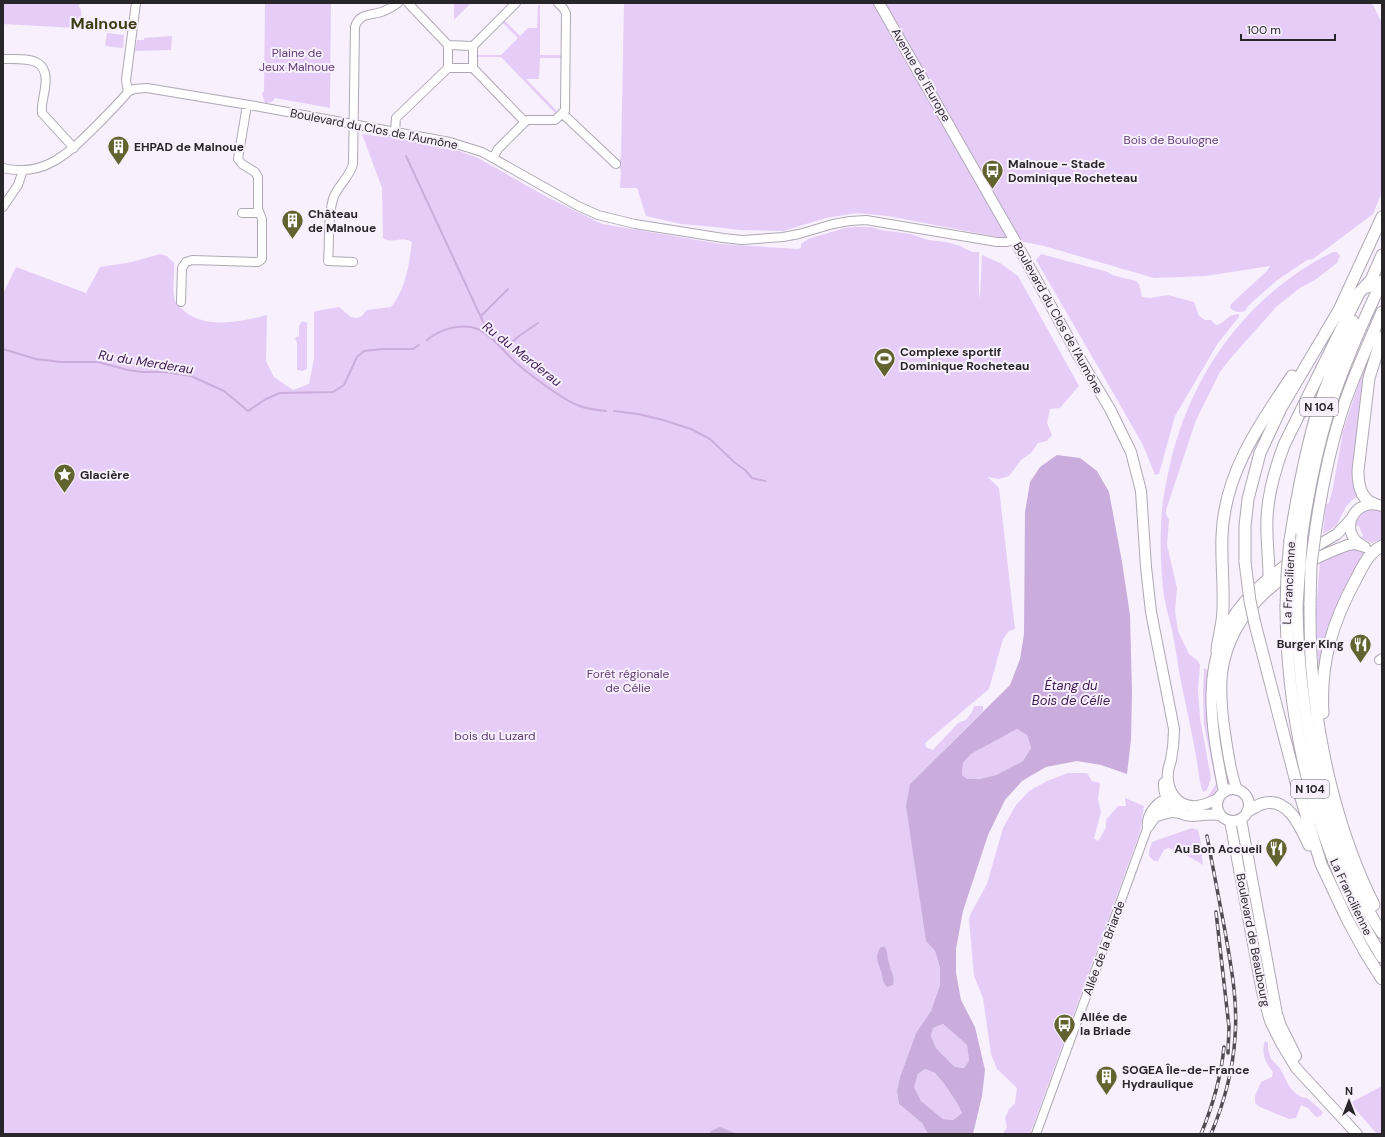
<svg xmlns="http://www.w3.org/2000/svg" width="1385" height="1137" font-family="'DM Sans',sans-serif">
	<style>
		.green { fill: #e6cdf8 }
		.water { fill: #caaddc; fill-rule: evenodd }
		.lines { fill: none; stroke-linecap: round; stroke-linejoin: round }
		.stream { stroke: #caaddc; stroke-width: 2 }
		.minor-casing { stroke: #afa8b4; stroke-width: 10 }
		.major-casing { stroke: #afa8b4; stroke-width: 12 }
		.highway-casing { stroke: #afa8b4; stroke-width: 13 }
		.minor { stroke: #fff; stroke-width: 8 }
		.major { stroke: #fff; stroke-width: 10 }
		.highway { stroke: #fff; stroke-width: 11 }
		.rail-casing { stroke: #504c52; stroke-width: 3.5 }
		.rail { stroke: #f8f0fd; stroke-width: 2; stroke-dasharray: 6; stroke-linecap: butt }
		.highway-bridge-casing { stroke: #afa8b4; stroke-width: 13; stroke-linecap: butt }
		.highway-bridge { stroke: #fff; stroke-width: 11 }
		.labels { text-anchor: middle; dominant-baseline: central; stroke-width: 4; stroke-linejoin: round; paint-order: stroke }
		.shield { fill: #f8f0fd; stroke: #676369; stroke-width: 1 }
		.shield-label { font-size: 11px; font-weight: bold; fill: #29262a }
		.park-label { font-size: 12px; fill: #5f3b75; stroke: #f8f0fd }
		.street-label { font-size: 12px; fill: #29262a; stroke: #f8f0fd }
		.poi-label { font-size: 12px; font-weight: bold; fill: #29262a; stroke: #f8f0fd; text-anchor: start }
		.water-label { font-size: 13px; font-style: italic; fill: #3e1951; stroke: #f8f0fd }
		.district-label { font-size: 16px; font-weight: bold; fill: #3e3e15; stroke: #f8f0fd }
	</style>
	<rect width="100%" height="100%" fill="#f8f0fd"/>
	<path class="green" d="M3,3H81L78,6L81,9L82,24L76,28L3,24Z
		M265,3H331L330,108L275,98C274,102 269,103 265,103L262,94L264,91Z
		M454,3H471L454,20Z
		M624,3H1372L1382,23V192L1373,214L1313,259L1307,260L1276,281L1248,306L1245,311C1239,313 1235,312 1230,308L1231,304L1267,271L1270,266L1206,276L1154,278L1044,246L888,216L857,213L826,218L783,231L740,230L715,227L681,224L646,216L637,188H620L621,170L616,164L621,158Z
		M538,5H540V55H562V58H540L539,79H526L557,111L555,113L501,57H478V55H501L518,38L502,22L504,20L520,36L528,28H537Z
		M107,33L124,35L123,48L105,46Z
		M172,36L171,50L135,51L137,40H144V38Z
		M362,134L383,137L382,135L406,140L448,147L478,158L547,197L602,224L721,244L798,249L801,248V244L808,239L845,228L854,227H871L881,230L911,234L928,240L946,242L960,246L972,252H979V290L980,299L982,255L1000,263L1018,276L1079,386L1060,408L1050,409L1047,423L1052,435L1047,441L1038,443L1031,453L1021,460L1009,476L999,479L988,477L999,488L1015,629L1009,631L1003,639L989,689L925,743L926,747L933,750L958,723L966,720L972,712L974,706H983V711L910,784L926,941L935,951L940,968V985L931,1011L916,1033L900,1077L897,1091L899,1104L922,1123L928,1134H3V294L16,267L86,293L100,267L132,262L160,254L167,256L174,263C175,275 171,293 176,303C177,305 180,308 182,309C204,330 241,322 267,315L266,361L274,377L293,390L309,384L314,359V312L321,310L339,307L351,317L357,318L362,316L367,310L391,307C406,289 409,264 412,242C402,236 392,244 383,238L382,188Z
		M1333,252H1337L1340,256L1337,263L1315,280L1300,288L1277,306L1229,360L1220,372L1196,420L1166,510V514L1169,520L1167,545L1177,588L1175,611L1178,631L1189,654L1198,661L1200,665L1198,690L1200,718L1211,778L1207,790L1203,792C1199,782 1198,767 1196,756C1192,733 1187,710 1182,687C1178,668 1176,649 1172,630C1169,617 1164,601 1163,588C1161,568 1160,547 1161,527C1161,507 1165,488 1169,469C1189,376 1246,295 1333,252Z
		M1041,254L1108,272L1112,275L1136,281L1139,284L1142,297L1150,298L1168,295L1194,302L1199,316L1205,320H1211L1216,325C1225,324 1227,314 1239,314V317L1218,343L1175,416L1159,474L1155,475L1143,445L1115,396L1036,260Z
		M302,321L307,323V369L302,371L297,370V343L295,338L299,336V326Z
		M1372,352L1360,495L1352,500L1346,507L1336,526L1323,534L1326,505L1329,503L1333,488L1343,431L1360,380Z
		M1372,509L1382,512V539L1372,543L1361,538L1363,536L1359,526H1355C1356,515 1362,512 1372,509Z
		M1347,548H1354L1366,552L1323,653L1318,667L1316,610L1320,561Z
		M1204,668L1209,671L1219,784L1213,796L1207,798L1216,784L1204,724L1203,692Z
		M1017,729L1027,735L1031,748L1023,761L996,775L980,779H966L962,775L963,763L971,754Z
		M1068,773H1087L1092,781L1100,783L1098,800L1101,812L1094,838L1098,841L1106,828V820L1118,806H1126L1125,798L1144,806L1140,832L1030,1134H1003L1007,1127L1005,1118L1009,1109L1015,1103L1017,1088L997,1069L991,1054L983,998L974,976L969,919L971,913L987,884L1003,828L1016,805L1029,791L1047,781Z
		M1192,828L1198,830L1200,838L1203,865L1183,853L1168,848L1164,850L1158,861H1154L1149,856V851L1152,842Z
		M943,1024L967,1045L969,1061L964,1068L955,1067L936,1048L931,1036L933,1028Z
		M1265,1041L1268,1043V1049L1271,1059L1280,1068L1289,1086L1295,1093L1301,1097L1307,1098L1320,1109L1323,1113L1320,1116L1316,1117L1308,1108L1301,1105L1296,1118L1289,1119L1260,1107L1255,1103V1096L1261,1082L1272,1077L1273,1072C1265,1062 1261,1054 1265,1041Z
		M925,1069L935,1073L945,1085L957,1103L962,1113L953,1120L943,1119L921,1101L914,1087L918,1074Z
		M1382,1086V1134H1377L1350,1103Z"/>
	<path class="water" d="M1057,455L1080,458L1097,471L1109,492L1122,562L1130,615L1132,693L1131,740L1127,774L1101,765L1077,761L1046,767L1022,781L1005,800L988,835L963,911L956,949V973L961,1000L975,1027L985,1070L982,1096L973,1134H928L922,1123L899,1104L897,1091L900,1077L916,1033L931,1011L940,985V968L935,951L926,941L906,806L910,784L1010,685L1020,659L1024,634L1025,512L1030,482L1040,467ZM1017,729L1027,735L1031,748L1023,761L996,775L980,779H967L962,775L963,763L971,754ZM943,1024L967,1045L969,1061L964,1068L955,1067L936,1048L931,1036L933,1028ZM925,1069L935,1073L945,1085L957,1103L962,1113L953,1120L943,1119L921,1101L914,1087L918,1074Z
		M881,947H885C888,952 887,957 889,963C891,973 895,975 893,985L887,987C882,981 883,978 881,971C878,962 874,956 881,947Z
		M720,1127L737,1134H709L711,1131Z"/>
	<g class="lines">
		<path class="stream" d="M406,156L485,326L482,332
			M481,316L508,289
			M427,340C440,329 460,323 478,329C491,335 502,349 512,359C526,372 560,398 577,405C586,409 596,410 606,411
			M3,349L36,359L61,362H98L128,370L142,372H165L191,376L224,391L248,411L266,399L280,393L333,392L344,385L357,357L364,351L382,349H413L419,345
			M503,350L519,336L538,323
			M614,411L638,414L663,420L691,429L710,439L734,462L745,470L752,478L765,481"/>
		<defs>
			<path id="minor" d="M408,3L448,45
				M448,45L473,46V68H448Z
				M473,46L516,3
				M3,59C26,59 50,56 45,88C44,96 41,105 42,113L74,148
				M473,68L525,122
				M128,92L126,80L136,3
				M562,113L616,164
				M395,131L396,118L448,68
				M493,158L498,149L525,122L528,120H555L565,111L566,13L563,8L558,3
				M3,168C44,178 69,153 96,126C107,115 118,104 128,92L134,89L147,88L255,106L450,142L482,152L578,206L598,215L635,224L723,238L742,240L783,237L799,234L833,224L850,221L866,220L997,242H1007L1014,239
				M3,207L18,185L23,170
				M242,213H259
				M353,262L328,261C330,240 327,219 333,199C337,186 350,177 353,164L355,27C359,12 373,16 384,11C389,9 394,6 398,3
				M181,302L182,268L186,262L192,260L258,262L262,259V219L258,209V177L255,172L242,164L238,159L247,105
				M1379,660L1382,658
				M1157,817L1171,813L1182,814
				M1149,827L1158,814L1174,798
				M1036,1134L1147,829C1145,814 1157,798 1172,798"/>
			<path id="major" d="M879,3L1014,239L1079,357L1110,409L1131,452L1141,491L1146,567L1151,612L1174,729C1174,740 1173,750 1171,760C1170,764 1168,768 1168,772C1166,790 1177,808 1197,806C1205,805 1211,802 1218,799
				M1363,546C1337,532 1354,496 1382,506
				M1308,551L1337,534L1352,518
				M1164,783C1163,798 1175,816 1192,816C1202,816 1210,813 1220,815
				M1217 805a16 16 0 1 1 32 0a16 16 0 1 1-32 0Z
				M1237,790C1230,772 1228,752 1225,733C1222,713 1220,693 1222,673C1231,606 1289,566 1348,545L1355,544L1365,547
				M1224,792C1211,727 1197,657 1244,602C1258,585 1275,573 1292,560
				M1241,819L1277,1014L1281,1026L1296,1056
				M1230,821L1262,992L1270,1021L1282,1045L1296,1068L1357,1134"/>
			<path id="highway" d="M1368,287L1382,255
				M1375,504C1360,500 1358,484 1358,471L1369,378L1382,337
				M1316,527C1323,481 1332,435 1349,391C1359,364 1371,338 1382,312
				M1302,534C1308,493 1316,453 1328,413C1342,368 1362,324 1382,281
				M1290,540C1297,496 1305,452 1318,409C1328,379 1341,350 1353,321
				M1245,562V526L1248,499L1260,453L1281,408L1339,310L1382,217
				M1269,577C1269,557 1266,537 1267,518C1268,492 1275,469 1284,445L1359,293L1370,281
				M1310,603C1310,626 1310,648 1312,670C1318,748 1339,835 1374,905
				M1297,606C1298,691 1311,772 1342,852C1353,880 1365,908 1382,933
				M1286,607C1287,730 1317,852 1382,957
				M1255,624L1295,778L1321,864L1347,919L1365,952L1382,979
				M1217,651C1218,637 1223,624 1223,609C1224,585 1221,560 1222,536C1224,474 1259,425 1292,376
				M1323,713C1320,663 1332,623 1356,579C1363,566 1368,553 1382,546
				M1248,811C1254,808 1259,804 1265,803C1289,798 1301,828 1309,845"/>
		</defs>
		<use href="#minor" class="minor-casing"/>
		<use href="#major" class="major-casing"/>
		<use href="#highway" class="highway-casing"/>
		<use href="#minor" class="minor"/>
		<use href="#major" class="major"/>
		<use href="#highway" class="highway"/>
		<defs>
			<path id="rail" d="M1207,836C1213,868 1219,899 1225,931C1231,966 1238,1001 1235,1037C1233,1070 1224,1103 1211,1134
				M1216,912L1229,1027L1228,1053
				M1201,1134C1213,1105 1221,1078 1224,1047"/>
		</defs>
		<use href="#rail" class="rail-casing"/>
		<use href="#rail" class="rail"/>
		<defs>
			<path id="highway-bridge" d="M1245,562L1250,601L1255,624
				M1310,603L1311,565L1316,527
				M1297,606L1302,534
				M1286,607L1287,575L1290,540"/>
		</defs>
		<use href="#highway-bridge" class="highway-bridge-casing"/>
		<use href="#highway-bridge" class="highway-bridge"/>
	</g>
	<defs>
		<symbol id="building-pin" viewBox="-11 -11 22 30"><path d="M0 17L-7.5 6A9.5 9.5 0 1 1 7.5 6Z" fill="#636330" stroke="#f8f0fd"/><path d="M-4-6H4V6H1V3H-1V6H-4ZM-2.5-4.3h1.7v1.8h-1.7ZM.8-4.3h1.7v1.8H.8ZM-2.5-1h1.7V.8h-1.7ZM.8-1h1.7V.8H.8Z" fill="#fff"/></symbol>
		<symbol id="bus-pin" viewBox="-11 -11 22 30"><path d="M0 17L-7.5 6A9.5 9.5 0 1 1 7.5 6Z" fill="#636330" stroke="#f8f0fd"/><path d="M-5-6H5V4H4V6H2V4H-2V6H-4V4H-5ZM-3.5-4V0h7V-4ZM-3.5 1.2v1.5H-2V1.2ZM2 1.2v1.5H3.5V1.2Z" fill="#fff"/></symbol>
		<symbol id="stadium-pin" viewBox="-11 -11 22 30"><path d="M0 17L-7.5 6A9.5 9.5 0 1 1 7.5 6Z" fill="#636330" stroke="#f8f0fd"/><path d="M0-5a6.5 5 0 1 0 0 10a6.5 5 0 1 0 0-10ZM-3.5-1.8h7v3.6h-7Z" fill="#fff"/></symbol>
		<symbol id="sight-pin" viewBox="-11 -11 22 30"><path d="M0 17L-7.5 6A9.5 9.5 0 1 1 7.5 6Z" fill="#636330" stroke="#f8f0fd"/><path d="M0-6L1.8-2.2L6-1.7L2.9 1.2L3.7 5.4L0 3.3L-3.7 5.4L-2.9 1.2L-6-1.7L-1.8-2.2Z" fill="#fff"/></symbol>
		<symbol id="restaurant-pin" viewBox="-11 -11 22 30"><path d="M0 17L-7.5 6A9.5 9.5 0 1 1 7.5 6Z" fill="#636330" stroke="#f8f0fd"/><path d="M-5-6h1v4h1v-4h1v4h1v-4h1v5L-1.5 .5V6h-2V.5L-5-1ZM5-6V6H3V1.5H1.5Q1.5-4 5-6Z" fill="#fff"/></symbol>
	</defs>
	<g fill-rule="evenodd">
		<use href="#building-pin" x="106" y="134" width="25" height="34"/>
		<use href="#bus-pin" x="980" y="158" width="25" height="34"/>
		<use href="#building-pin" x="280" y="208" width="25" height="34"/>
		<use href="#stadium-pin" x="872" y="346" width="25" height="34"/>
		<use href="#sight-pin" x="52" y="462" width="25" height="34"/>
		<use href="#restaurant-pin" x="1348" y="632" width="25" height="34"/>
		<use href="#restaurant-pin" x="1264" y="836" width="25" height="34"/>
		<use href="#bus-pin" x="1052" y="1012" width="25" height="34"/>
		<use href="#building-pin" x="1094" y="1064" width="25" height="34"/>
	</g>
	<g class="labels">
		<g class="shield">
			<rect x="1300" y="398" width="38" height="18" rx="3"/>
			<rect x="1291" y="780" width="38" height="18" rx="3"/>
		</g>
		<g class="shield-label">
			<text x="1319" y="407">N 104</text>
			<text x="1310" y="789">N 104</text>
		</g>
		<g class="park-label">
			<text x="297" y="53">Plaine de<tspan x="297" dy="14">Jeux Malnoue</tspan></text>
			<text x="1171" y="140">Bois de Boulogne</text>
			<text x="628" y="674">Forêt régionale<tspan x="628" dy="14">de Célie</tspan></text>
			<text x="495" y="736">bois du Luzard</text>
		</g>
		<g class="street-label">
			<text transform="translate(921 75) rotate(60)">Avenue de l'Europe</text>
			<text transform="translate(374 129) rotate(11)">Boulevard du Clos de l'Aumône</text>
			<text transform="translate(1058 318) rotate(61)">Boulevard du Clos de l'Aumône</text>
			<text transform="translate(1289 583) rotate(-87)">La Francilienne</text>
			<text transform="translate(1351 897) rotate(65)">La Francilienne</text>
			<text transform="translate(1253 940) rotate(79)">Boulevard de Beaubourg</text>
			<text transform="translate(1104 948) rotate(-70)">Allée de la Briarde</text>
		</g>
		<g class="poi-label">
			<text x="134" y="147">EHPAD de Malnoue</text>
			<text x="1008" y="164">Malnoue - Stade<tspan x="1008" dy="14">Dominique Rocheteau</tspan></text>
			<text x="308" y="214">Château<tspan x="308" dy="14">de Malnoue</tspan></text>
			<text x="900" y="352">Complexe sportif<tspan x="900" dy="14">Dominique Rocheteau</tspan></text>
			<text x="80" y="475">Glacière</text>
			<text x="1344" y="644" text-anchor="end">Burger King</text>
			<text x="1262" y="849" text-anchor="end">Au Bon Accueil</text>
			<text x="1080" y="1017">Allée de<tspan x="1080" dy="14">la Briade</tspan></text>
			<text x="1122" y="1070">SOGEA Île-de-France<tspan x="1122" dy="14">Hydraulique</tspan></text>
		</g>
		<g class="water-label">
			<text transform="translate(522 354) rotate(38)">Ru du Merderau</text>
			<text transform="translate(146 362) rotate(9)">Ru du Merderau</text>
			<text x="1071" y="685">Étang du<tspan x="1071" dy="15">Bois de Célie</tspan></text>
		</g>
		<g class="district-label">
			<text x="104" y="23">Malnoue</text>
		</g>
	</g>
	<rect width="1385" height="1137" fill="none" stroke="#29262a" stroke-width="8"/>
	<g transform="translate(1349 1101)" stroke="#f8f0fd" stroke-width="3" paint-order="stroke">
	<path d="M0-3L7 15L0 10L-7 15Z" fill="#29262a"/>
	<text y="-6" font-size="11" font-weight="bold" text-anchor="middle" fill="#29262a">N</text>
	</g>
	<path d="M1241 34v6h94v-6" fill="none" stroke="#29262a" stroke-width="2"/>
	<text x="1247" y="34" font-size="12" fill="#29262a" stroke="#f8f0fd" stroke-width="3" paint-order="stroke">100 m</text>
</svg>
